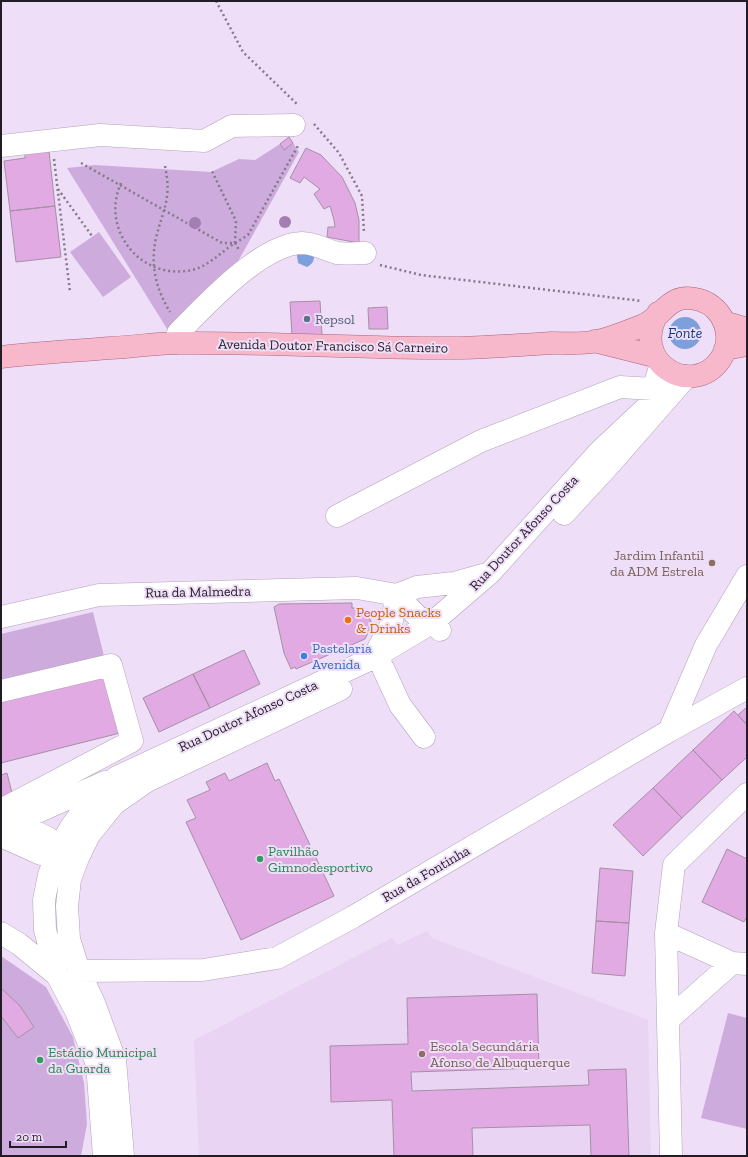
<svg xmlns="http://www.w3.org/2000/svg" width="748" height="1157" font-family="'Zilla Slab',serif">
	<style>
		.built { fill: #ead4f4 }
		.green { fill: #cdacdd }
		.water { fill: #7d9fdc }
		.building { fill: #e2aae2; stroke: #a590a5 }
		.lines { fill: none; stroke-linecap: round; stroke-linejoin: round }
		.minor-casing { stroke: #b2a2ba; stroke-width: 23 }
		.major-casing { stroke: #aa637b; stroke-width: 23 }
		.path { stroke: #847989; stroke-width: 2.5; stroke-dasharray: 2 3; stroke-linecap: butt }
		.minor { stroke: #fff; stroke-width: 22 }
		.major { stroke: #f8b8cc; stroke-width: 22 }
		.tree { fill: #a27eb2 }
		.service-dot { fill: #5c6f8a; stroke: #efdef7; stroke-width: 1.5 }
		.education-dot { fill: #8d6e63; stroke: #efdef7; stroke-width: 1.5 }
		.food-dot { fill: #e8710a; stroke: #efdef7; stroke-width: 1.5 }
		.shop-dot { fill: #3f7fe0; stroke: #efdef7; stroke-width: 1.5 }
		.leisure-dot { fill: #2e9e5b; stroke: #efdef7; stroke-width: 1.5 }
		.labels { text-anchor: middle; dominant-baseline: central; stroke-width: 4; stroke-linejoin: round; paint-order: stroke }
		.service-label { font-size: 14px; fill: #4e5e75; stroke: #efdef7; text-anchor: start }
		.street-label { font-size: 14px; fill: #221c25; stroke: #efdef7 }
		.education-label { font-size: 14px; fill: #785e54; stroke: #efdef7; text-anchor: end }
		.food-label { font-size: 14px; fill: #c56008; stroke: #efdef7; text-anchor: start }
		.shop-label { font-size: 14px; fill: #366cbe; stroke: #efdef7; text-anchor: start }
		.leisure-label { font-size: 14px; fill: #27864d; stroke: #efdef7; text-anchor: start }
		.water-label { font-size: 15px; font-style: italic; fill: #12387f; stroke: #efdef7 }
	</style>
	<rect width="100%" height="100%" fill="#efdef7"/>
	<path class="built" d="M427,931L432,938L648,1020L651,1156H199L194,1040L392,938L398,945Z"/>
	<path class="green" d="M293,143L299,152L236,265L169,332L67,168L95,165L211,172L239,159L255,160L280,144L284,149Z
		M99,232L131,277L103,297L70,252Z
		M93,612L106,664L1,688V634Z
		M1,956L46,987L73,1037L84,1083L87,1124L81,1156H1Z
		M728,1013L747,1018V1129L701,1118Z"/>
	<path class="water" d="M299,252L314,256C314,262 312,264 307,267L298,263L297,255Z
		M669 333a16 16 0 1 1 32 0a16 16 0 1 1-32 0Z"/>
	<path class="building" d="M289,137L293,143L284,150L280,144Z
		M306,148L321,155L342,177L355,203L359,220V243L327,237L328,227H335L334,220L330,206L324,209L314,194L320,189L304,177L300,183L290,178Z
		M49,151L55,206L10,211L4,161L25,158V154Z
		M55,206L61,257L16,262L10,211Z
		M320,301L322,335L292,336L290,302Z
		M387,307L388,329H369L368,308Z
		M352,603V608H363L371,621L369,631L365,639L296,669L295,667L291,669L284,653L274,607L279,604Z
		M244,650L260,684L210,708L193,674Z
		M104,673L120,733L1,763V698Z
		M193,674L210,708L159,732L143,698Z
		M747,707V725L738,715Z
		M734,711L747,725V757L722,780L693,750Z
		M693,750L722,780L682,818L653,788Z
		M267,763L275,781L279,779L334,896L241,940L186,822L196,818L187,800L210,790L206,782L225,773L229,781Z
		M7,773L14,801L1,804V775Z
		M653,788L682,818L643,856L613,825Z
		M727,849L747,859V917L744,922L702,902Z
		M600,868L633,871L629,923L596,921Z
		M596,921L629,923L625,976L592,973Z
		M1,988L20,1006L34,1027L18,1038L1,1016Z
		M537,994L539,1068L411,1072L412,1091L589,1085L588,1070L626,1069L629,1156H591L590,1125L472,1128L473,1156H394L392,1100L331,1102L330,1046L408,1044L407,998Z"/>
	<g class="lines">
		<defs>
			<path id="minor" d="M1,146L100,135L204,141L232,126L294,125
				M176,343L178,333C206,305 261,244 302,243C315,243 325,250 337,253C346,254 356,253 365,253
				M564,514L611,463L687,376
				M337,516L481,441L620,387L653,389
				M397,595L418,617L433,622L440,630
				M1,617L99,595L357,588L397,595L417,587L454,583L486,574
				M373,658L391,625L397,595
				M383,668L400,705L424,737
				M1,691L111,665L132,741L1,810
				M669,731L706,645L747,576
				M15,822L48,838L58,850L69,855
				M1,831L15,822L105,782
				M1,836L41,854L58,850
				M1,933L19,944L57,975
				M666,933L732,963
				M79,971L203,970L277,958L353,917L669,731L747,688
				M668,1020L732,963L747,964
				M104,1156L97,1064L76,1011L57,975L45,930L44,900L49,875L58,850L71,827L92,798L117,777L373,658L433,622L490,573L599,452L648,406L661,364
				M123,1156L115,1060L94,1003L79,971L69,939L67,906L70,879L78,858L89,835L114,804L147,781L341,689
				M671,1156L666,933L674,865L747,794"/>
			<path id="major" d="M724,322L747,329
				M594,341L654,356
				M725,349L747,345
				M1,357C37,353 74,351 110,348C133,347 156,343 178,343C273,342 367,349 461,348C491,347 522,345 552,343C566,343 580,344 593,342C609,339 626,332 641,326C663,319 668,290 700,300C725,308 735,338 720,360C692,399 629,362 658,313"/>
		</defs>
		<use href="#minor" class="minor-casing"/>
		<use href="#major" class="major-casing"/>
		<path class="path" d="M216,1L243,52L298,105
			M314,124L339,153L362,196L364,233
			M54,159L70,292
			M81,163L222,243H235L239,250
			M165,166C172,199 163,209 156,238C150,265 156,289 170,312
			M121,183C100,230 141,281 192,270C209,266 221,252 235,243L236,221L211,169
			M58,189L92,236
			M235,243L248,235L299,144
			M380,265L421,275L642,301"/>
		<use href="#minor" class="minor"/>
		<use href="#major" class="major"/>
	</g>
	<g class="tree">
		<circle cx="285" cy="222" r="6"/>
		<circle cx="195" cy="223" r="6"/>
	</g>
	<circle class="service-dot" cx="307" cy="319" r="4"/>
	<g class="education-dot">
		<circle cx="712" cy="563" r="4"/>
		<circle cx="422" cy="1054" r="4"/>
	</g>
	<circle class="food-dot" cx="348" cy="620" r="4"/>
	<circle class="shop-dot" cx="304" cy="656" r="4"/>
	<g class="leisure-dot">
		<circle cx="260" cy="859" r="4"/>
		<circle cx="40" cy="1060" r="4"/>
	</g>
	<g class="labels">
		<g class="service-label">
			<text x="315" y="319">Repsol</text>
		</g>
		<g class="street-label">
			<text transform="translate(333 346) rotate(1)">Avenida Doutor Francisco Sá Carneiro</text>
			<text transform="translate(524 533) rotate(-47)">Rua Doutor Afonso Costa</text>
			<text transform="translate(198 592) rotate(-1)">Rua da Malmedra</text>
			<text transform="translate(248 716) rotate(-25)">Rua Doutor Afonso Costa</text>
			<text transform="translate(426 874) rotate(-30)">Rua da Fontinha</text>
		</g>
		<g class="education-label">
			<text x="704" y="555">Jardim Infantil<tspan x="704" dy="16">da ADM Estrela</tspan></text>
			<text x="430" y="1046" text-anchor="start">Escola Secundária<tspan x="430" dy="16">Afonso de Albuquerque</tspan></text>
		</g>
		<g class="food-label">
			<text x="356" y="612">People Snacks<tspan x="356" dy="16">&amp; Drinks</tspan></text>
		</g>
		<g class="shop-label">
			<text x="312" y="648">Pastelaria<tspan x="312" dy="16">Avenida</tspan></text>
		</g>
		<g class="leisure-label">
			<text x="268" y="851">Pavilhão<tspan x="268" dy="16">Gimnodesportivo</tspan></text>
			<text x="48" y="1052">Estádio Municipal<tspan x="48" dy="16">da Guarda</tspan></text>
		</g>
		<g class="water-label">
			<text x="685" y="333">Fonte</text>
		</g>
	</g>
	<rect width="748" height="1157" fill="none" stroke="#221c25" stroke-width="4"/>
	<path d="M10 1141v6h56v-6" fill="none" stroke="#221c25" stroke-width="2"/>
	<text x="16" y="1141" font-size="12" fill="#221c25" stroke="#efdef7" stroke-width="3" paint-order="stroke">20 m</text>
</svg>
